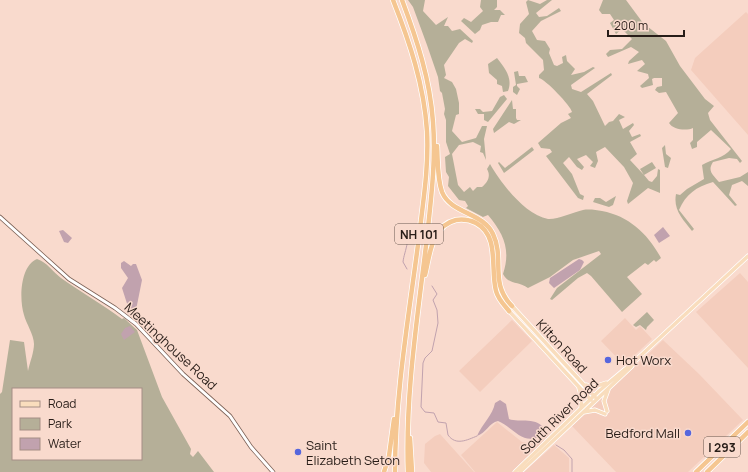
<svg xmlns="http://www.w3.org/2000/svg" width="748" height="472" font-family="Manrope,sans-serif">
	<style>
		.built { fill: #f4cdbd }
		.green { fill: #b5af98; fill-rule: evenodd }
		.water { fill: #c1a2ae }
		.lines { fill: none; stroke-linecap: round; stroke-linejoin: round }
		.stream { stroke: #c1a2ae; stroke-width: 1 }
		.tertiary-casing { stroke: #7c6156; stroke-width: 4.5 }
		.primary-casing { stroke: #fff; stroke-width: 5 }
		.motorway-casing { stroke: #fff; stroke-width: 6 }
		.tertiary { stroke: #fff; stroke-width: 3 }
		.primary { stroke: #f9ddbd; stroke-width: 3.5 }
		.motorway { stroke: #f5c691; stroke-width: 4.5 }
		.poi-dot { fill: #5666dd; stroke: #f9dacd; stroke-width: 1.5 }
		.labels { text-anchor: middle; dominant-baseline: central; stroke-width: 3; stroke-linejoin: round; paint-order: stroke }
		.shield { fill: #f9dacd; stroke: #67564e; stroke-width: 1 }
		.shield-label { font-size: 12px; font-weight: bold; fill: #281d18 }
		.street-label { font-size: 13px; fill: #281d18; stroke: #f9dacd }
		.poi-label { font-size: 13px; fill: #281d18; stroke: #f9dacd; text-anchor: start }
	</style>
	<rect width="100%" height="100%" fill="#f9dacd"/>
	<path class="built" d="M746,12L748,14V135L691,70L695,58Z
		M740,273L748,282V368L696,312Z
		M625,318L636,330L640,326L652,339L624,365L601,341Z
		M512,320L532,341L480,392L459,371Z
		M663,340L699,374L743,420L688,472H616L572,426Z
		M497,422L522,442L533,444L542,439L546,442L513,472H475L461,455Z
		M440,434L474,472H431L424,463L425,444L435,436Z
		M554,445L569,458V472H524Z"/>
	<path class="green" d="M408,0H425L423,11L436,25L448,17L444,26H448L452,31L460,29L473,41L472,43L465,39L459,43L444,65L446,75L444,78L452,82L456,89L459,103V114L456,115L452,131L462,142L476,138L482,126H487L484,139L486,160L483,153L480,152L481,146L473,142L459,145L452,154L458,185L464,192L470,187L473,191L477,187H482C488,182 491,176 487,169L490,164C501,183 525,215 548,219C556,220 574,212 583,210C589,209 596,210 602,211C629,216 648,234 661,258L656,262L654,260L648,265L645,263L627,277L642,294L622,312L591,276L587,273L578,278L552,300L550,299L557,288L601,254L599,251L573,260L550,277L528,288C518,281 509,285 503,274C511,250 504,234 488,215L483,217L466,208L468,206L465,201L459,200L448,186L449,177L446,172L445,157L450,154L446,142V120L444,114L445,109L442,93L440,91L438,77L427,45L413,7Z
		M481,0H497V7L494,10H500L505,15H501L498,22H491L482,25L480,30L475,34L461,21L464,18L471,22L483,11L480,7Z
		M528,0L540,4L547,0H552L536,13L539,17L547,16L559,8L561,11L541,21L532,31L537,40L545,41L550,49L549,53L554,65L557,66L563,63L562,57L566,55L567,61L575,69L571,75L584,72L593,67L595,68L571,85L572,89L581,92L611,73L612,75L587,94L593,101L605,126L609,122L613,121L619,114L625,117L619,120L623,129L633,123L634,125L629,131L632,137L640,134L641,136L630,142L637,154L630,160L644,175L640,169L652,162L656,168L644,175L649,181L652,182L657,176L658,169L660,170V193L648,188L628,204L627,201L633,183L624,167L605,147L596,152L598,161L595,168L590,166L593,162L586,155L577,159L584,167L582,170L577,167L569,157L563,163L572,174L580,194L584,196L583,200L578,198L546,156L552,152L550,149L541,148L538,143L561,123L571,118L568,114L572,112C571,106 545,79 539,78V75L544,70L543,60L526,43L525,38L519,33L520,24L529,14L526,2Z
		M603,0H626L643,23L666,41L680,66L705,99L714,106L708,113L710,120L742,161L740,163L737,159L729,158L713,162C707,171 713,175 719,182L740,177L748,172V186L742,181L732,185L729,195L737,205L735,206L713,182C696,187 686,194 679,210L694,229L692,231C683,219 673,210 676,194L680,195L687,189L704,179L702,165C712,159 724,158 731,149L711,130L697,142V147L692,149L690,143L693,140V128C687,131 673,130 669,123L678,113L666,92L659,93L655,90L657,87L662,86V78H654L652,79L653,85L642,88L640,86L649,78L648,74L637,71L645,64L642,60L628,64L629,61L639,52L631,47L608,57L606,54L610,50L622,49L632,39L622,29L616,34L610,23L614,20L610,14H602L599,10Z
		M497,58C505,68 513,78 508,91L503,92L502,86L497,84V80L489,73L488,64Z
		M518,71L519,76H525L528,82L517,84V86L520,89L517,95L513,92V87L516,85L514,72Z
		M504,95L507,99L488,122L484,120V114H478L475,109H480L483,112L492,111L500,97Z
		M512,100L513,109H516V118L517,120H521L514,124L509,122L494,133L493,129Z
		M665,145L666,154L671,158L668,168L665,167L662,148Z
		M532,147L534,150L504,173L498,163L499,162L505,168Z
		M616,196L613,205L609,207L593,202L595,198H600L606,202Z
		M37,259C47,262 53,272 61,278C81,292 102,304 122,319L124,318L137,330L162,397L191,449L190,454L193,457L198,451L214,472H0V394L2,392L10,340L24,342L28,371C30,362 34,352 34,344C34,335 26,323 24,315C19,299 20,266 37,259ZM13,389H141V459H13Z
		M647,312L654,320L647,327L646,330L640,325L636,327L633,325Z"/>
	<path class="water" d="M663,227L670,236L659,243L654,235Z
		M63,230L72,238L68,243L64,242L59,231Z
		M579,259L582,260L584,262L580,270L554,288L549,283L550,278Z
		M124,261L131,266L133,264H136L142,280L135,315L131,316L122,288L128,278L121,268V263Z
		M130,326L135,332L124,340L121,334L125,328Z
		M500,400L506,404L509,419C519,423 538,416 545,430L543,434C524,448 513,427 498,421C489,423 486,433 477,436C482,424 493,415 495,403Z"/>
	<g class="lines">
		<path class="stream" d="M401,227C414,234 404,251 403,262L407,269
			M432,286L437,294L433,300L437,310L438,323L432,351L425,358L423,363L421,407L425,412L434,413L438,422L446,423L448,435C456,446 467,440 477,436
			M543,434L546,437
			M556,445L564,450L572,459V472"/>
		<defs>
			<path id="tertiary" d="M0,217L69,279L115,308L136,324L183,374L230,416L251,447L273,472"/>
			<path id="primary" d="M512,306L595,397
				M509,311L591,400
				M586,385L594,387L606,383
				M579,388L582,398L581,407
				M607,411L604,401L608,390
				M584,412L595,410L605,414
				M515,472L599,391L636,360L748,256
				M520,472L631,367L635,361"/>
			<path id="motorway" d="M393,0C410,43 424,85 427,131C429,167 423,202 419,237C409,315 395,394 395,472
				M402,0C417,40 430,79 433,122C436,161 431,199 427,237C418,315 405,393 408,472
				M437,146C438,161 437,178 442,192C451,214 483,212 493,234C505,259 489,283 512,306
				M425,275C430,255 431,226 456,220C463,219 470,220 476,223C500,236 490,268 496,291C498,299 504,305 509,311
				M410,438L412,472
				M384,472L389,456L394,419
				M696,472L748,422
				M707,472L748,432"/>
		</defs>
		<use href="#tertiary" class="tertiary-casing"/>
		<use href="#primary" class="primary-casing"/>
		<use href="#motorway" class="motorway-casing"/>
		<use href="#tertiary" class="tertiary"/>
		<use href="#primary" class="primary"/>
		<use href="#motorway" class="motorway"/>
	</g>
	<g class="poi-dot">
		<circle cx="608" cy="360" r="4"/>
		<circle cx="688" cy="433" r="4"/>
		<circle cx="298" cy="452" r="4"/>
	</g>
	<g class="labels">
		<g class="shield">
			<rect x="395" y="224" width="48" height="20" rx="3"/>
			<rect x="704" y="437" width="36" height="20" rx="3"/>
		</g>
		<g class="shield-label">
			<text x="419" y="234">NH 101</text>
			<text x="722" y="447">I 293</text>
		</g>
		<g class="street-label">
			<text transform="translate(171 346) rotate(43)">Meetinghouse Road</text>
			<text transform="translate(562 346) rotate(47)">Kilton Road</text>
			<text transform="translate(559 416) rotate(-44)">South River Road</text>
		</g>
		<g class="poi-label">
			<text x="616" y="360">Hot Worx</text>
			<text x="680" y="433" text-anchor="end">Bedford Mall</text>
			<text x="306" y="445">Saint<tspan x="306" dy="15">Elizabeth Seton</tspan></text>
		</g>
	</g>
	<rect x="12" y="388" width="130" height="72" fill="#f9dacd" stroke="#a58e85"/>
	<rect x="20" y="401" width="20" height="6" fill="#f9ddbd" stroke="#a58e85"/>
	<text x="48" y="408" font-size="12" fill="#281d18">Road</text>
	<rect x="20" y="418" width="20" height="12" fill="#b5af98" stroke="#a58e85"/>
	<text x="48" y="428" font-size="12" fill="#281d18">Park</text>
	<rect x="20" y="438" width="20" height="12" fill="#c1a2ae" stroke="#a58e85"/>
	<text x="48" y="448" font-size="12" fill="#281d18">Water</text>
	<path d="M608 30v6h76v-6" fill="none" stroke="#281d18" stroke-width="2"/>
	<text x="614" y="30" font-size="12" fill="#281d18" stroke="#f9dacd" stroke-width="3" paint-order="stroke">200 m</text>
</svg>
